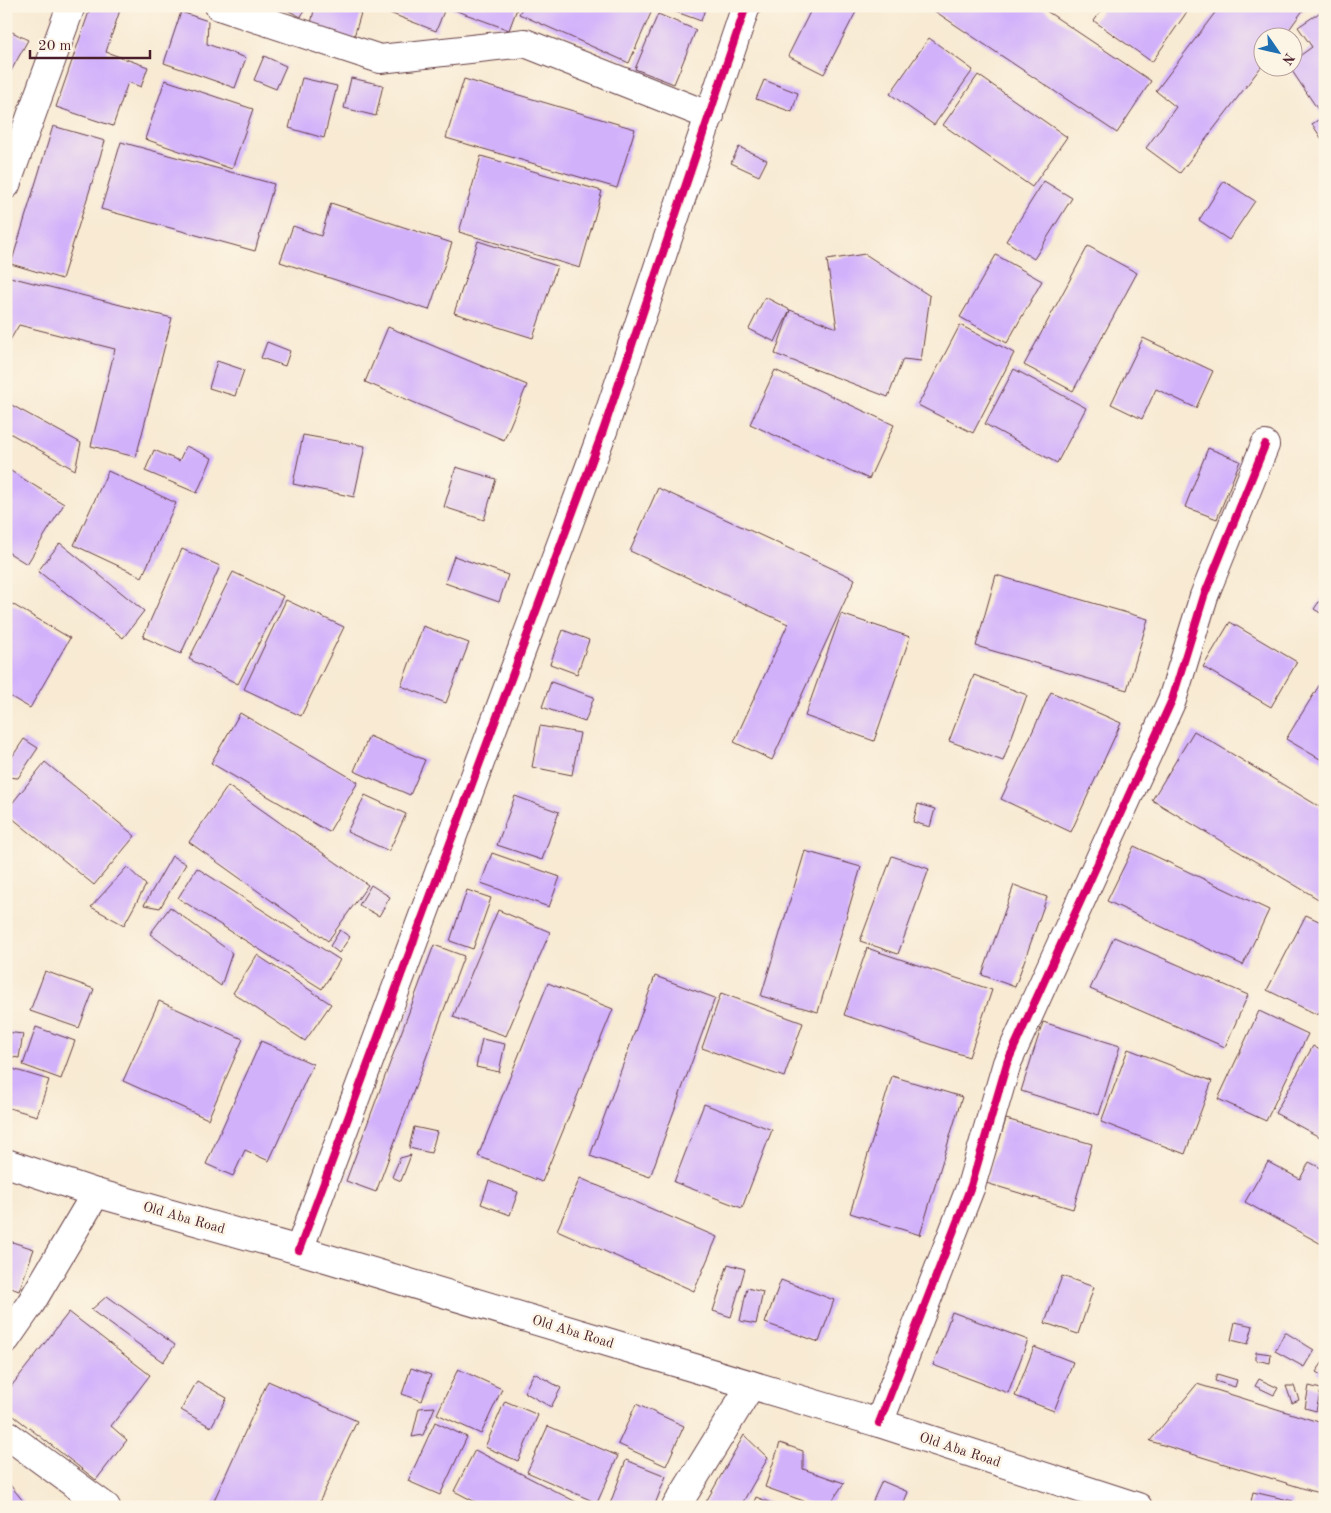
<svg xmlns="http://www.w3.org/2000/svg" width="1331" height="1513" font-family="'Old Standard TT',serif">
	<style>
		.building { fill: #d2b1fb }
		.lines { fill: none; stroke-linecap: round; stroke-linejoin: round }
		.street-casing { stroke: #643d44; stroke-width: 30 }
		.primary-casing { stroke: #643d44; stroke-width: 30 }
		.street { stroke: #fff; stroke-width: 28 }
		.primary { stroke: #fff; stroke-width: 28 }
		.cycleway-casing { stroke: #fcf5e5; stroke-width: 11 }
		.cycleway { stroke: #d6006c; stroke-width: 8 }
		.labels { text-anchor: middle; dominant-baseline: central; stroke-width: 5; stroke-linejoin: round; paint-order: stroke }
		.street-label { font-size: 14px; fill: #4a1f2b; stroke: #fcf5e5 }
	</style>
	<rect width="100%" height="100%" fill="#fcf5e5"/>
	<filter id="ink" filterUnits="userSpaceOnUse"><feTurbulence type="fractalNoise" baseFrequency=".02" numOctaves="2"/><feDisplacementMap in="SourceGraphic" scale="10" xChannelSelector="R" yChannelSelector="G"/><feConvolveMatrix kernelMatrix="1 2 1 2 8 2 1 2 1" color-interpolation-filters="sRGB"/></filter>
	<filter id="wash" filterUnits="userSpaceOnUse"><feTurbulence type="fractalNoise" baseFrequency=".0096" numOctaves="4" result="noise"/><feDisplacementMap in="SourceGraphic" scale="20" xChannelSelector="R" yChannelSelector="G"/><feGaussianBlur stdDeviation="1.12" result="paint"/><feColorMatrix in="noise" values="0 0 0 0 0 0 0 0 0 0 0 0 0 0 0 0 0 1.4 0 .05"/><feComposite in="paint" operator="in"/></filter>
	<g filter="url(#wash)">
		<rect width="100%" height="100%" fill="#f8ead3"/>
		<g id="blocks">
			<path class="building" d="M91,6H110L120,10L106,52L148,67L141,87L128,82L113,126L56,107Z
				M279,6H306L301,17Z
				M315,6H337L361,13L353,40L310,28Z
				M389,6H446L436,31L387,12Z
				M450,6H518L509,30L449,8Z
				M523,6H654L629,63L519,14Z
				M673,6H706L701,21L671,10Z
				M813,6H859L824,74L788,56Z
				M927,6H1039L1151,81L1117,133Z
				M1105,6H1191L1152,62L1094,21Z
				M1220,6H1306L1283,38H1264V63L1180,173L1146,148L1176,107L1156,91Z
				M1325,9V144L1312,124L1323,117L1290,68H1294V60L1312,47L1298,27Z
				M181,12L208,21L207,44L246,58L235,88L164,63Z
				M658,14L696,30L674,84L635,69Z
				M6,29L28,40L6,80Z
				M929,38L973,70L934,125L890,94Z
				M264,56L286,66L276,89L254,80Z
				M978,75L1067,137L1032,187L943,125Z
				M302,78L337,86L324,138L289,128Z
				M351,78L383,85L376,116L344,108Z
				M464,79L635,129L617,188L446,138Z
				M165,80L253,109L232,169L145,139Z
				M764,80L798,93L792,112L756,99Z
				M53,126L105,141L62,279L11,264Z
				M121,142L274,184L255,251L101,209Z
				M739,147L767,160L759,176L731,163Z
				M481,156L602,191L580,268L459,232Z
				M1044,181L1072,198L1034,259L1006,241Z
				M1224,181L1255,201L1229,240L1199,220Z
				M331,203L452,243L429,310L280,262L293,226L321,236Z
				M478,241L557,266L533,338L454,313Z
				M1088,246L1137,273L1073,391L1024,365Z
				M865,254L930,296L921,361L903,359L888,397L775,354L790,310L837,328L827,260Z
				M996,255L1042,281L1007,343L960,317Z
				M6,276L172,318L136,457L91,446L115,349L19,325L6,347Z
				M765,297L790,310L775,342L749,329Z
				M960,325L1014,353L973,433L918,405Z
				M388,327L527,385L504,440L365,382Z
				M1143,338L1213,371L1196,408L1156,389L1142,419L1111,404Z
				M267,342L290,351L285,366L261,358Z
				M217,361L244,370L235,396L209,388Z
				M1014,369L1086,408L1057,463L985,424Z
				M775,370L894,425L869,479L750,424Z
				M6,402L81,443L75,470L6,431Z
				M303,435L365,446L354,497L293,484Z
				M186,446L212,458L197,493L145,471L154,450L179,461Z
				M1208,448L1240,461L1217,519L1185,507Z
				M456,467L496,479L484,520L444,507Z
				M6,468L64,504L27,564L6,551Z
				M108,471L176,503L142,577L74,545Z
				M658,488L855,579L772,760L734,742L788,624L630,551Z
				M60,543L144,611L123,638L38,571Z
				M182,549L220,566L181,654L143,637Z
				M454,556L508,575L499,602L445,583Z
				M233,572L283,596L238,684L189,659Z
				M996,575L1148,619L1127,690L976,646Z
				M1325,593V616L1314,609Z
				M286,600L344,627L301,716L244,689Z
				M12,604L70,638L30,708L6,694V614Z
				M841,614L910,637L874,741L805,716Z
				M1230,622L1297,662L1271,707L1203,667Z
				M423,626L469,643L446,703L401,686Z
				M563,630L589,640L577,674L550,664Z
				M974,675L1027,695L1003,761L949,741Z
				M1325,676V762L1286,739Z
				M551,682L594,697L585,722L542,707Z
				M1051,692L1121,723L1071,832L1001,799Z
				M240,713L358,782L329,832L211,763Z
				M540,726L580,733L572,775L532,767Z
				M1194,731L1325,810V903L1152,800Z
				M369,736L425,760L410,795L354,771Z
				M24,739L38,748L18,778L6,777V766Z
				M45,762L135,836L94,885L6,813V811Z
				M228,786L368,885L328,941L189,842Z
				M365,795L406,814L389,851L347,832Z
				M515,796L559,812L542,860L497,845Z
				M918,804L935,809L930,827L913,822Z
				M1134,846L1269,910L1243,965L1107,901Z
				M805,851L861,867L818,1012L761,996Z
				M492,853L560,877L549,907L481,883Z
				M172,856L186,864L160,908L144,905Z
				M892,856L929,869L898,954L860,941Z
				M127,867L146,885L124,925L91,907Z
				M197,868L340,960L322,989L178,898Z
				M371,885L390,897L379,916L359,905Z
				M1014,885L1047,897L1015,987L982,975Z
				M467,890L491,898L473,949L450,941Z
				M170,907L232,953L221,986L150,934Z
				M498,910L550,932L506,1036L453,1017Z
				M1306,915L1325,924V1002L1318,1015L1267,990Z
				M340,930L350,937L339,953L330,946Z
				M1114,937L1248,995L1225,1047L1090,989Z
				M434,945L464,956L376,1192L346,1181Z
				M867,948L992,990L969,1057L844,1015Z
				M257,955L331,1004L305,1041L233,993Z
				M45,971L94,989L79,1028L30,1011Z
				M655,976L715,998L650,1177L590,1156Z
				M548,983L613,1009L542,1182L478,1156Z
				M721,993L803,1023L784,1077L702,1048Z
				M159,1001L243,1039L208,1119L123,1081Z
				M1259,1011L1308,1034L1266,1121L1218,1099Z
				M1043,1022L1120,1046L1099,1115L1021,1091Z
				M36,1027L75,1041L61,1079L23,1065Z
				M6,1032L23,1034L19,1058L6,1056Z
				M482,1039L505,1044L499,1072L476,1067Z
				M261,1041L313,1064L269,1161L245,1150L233,1176L206,1164Z
				M1313,1046L1325,1053V1140L1275,1113Z
				M1128,1049L1212,1081L1185,1154L1101,1122Z
				M6,1067L49,1080L37,1116L6,1107Z
				M892,1076L962,1097L920,1235L850,1213Z
				M704,1104L772,1130L742,1208L674,1182Z
				M1006,1119L1092,1144L1073,1209L986,1183Z
				M414,1127L437,1132L431,1153L409,1148Z
				M411,1155L401,1181L392,1177L400,1158Z
				M1268,1162L1300,1179L1309,1162L1325,1170V1246L1245,1202Z
				M580,1178L717,1237L694,1291L557,1230Z
				M489,1181L518,1192L510,1215L481,1204Z
				M6,1240L34,1249L19,1291L6,1286Z
				M728,1264L745,1269L731,1317L713,1311Z
				M1062,1276L1094,1287L1078,1334L1045,1323Z
				M781,1280L834,1300L819,1342L765,1323Z
				M747,1288L763,1292L756,1324L740,1321Z
				M107,1296L175,1345L163,1362L91,1310Z
				M69,1312L150,1375L111,1426L127,1440L96,1480L6,1410V1393Z
				M952,1312L1028,1340L1008,1393L933,1365Z
				M1235,1322L1253,1326L1248,1344L1231,1340Z
				M1285,1332L1314,1350L1304,1367L1275,1351Z
				M1034,1347L1073,1362L1054,1411L1015,1396Z
				M1256,1352L1271,1354L1270,1363L1256,1360Z
				M1323,1362L1325,1370L1321,1375L1316,1372Z
				M411,1368L431,1375L422,1401L402,1394Z
				M458,1369L502,1389L481,1434L437,1414Z
				M534,1373L561,1388L551,1407L524,1392Z
				M1217,1374L1237,1380L1235,1387L1215,1381Z
				M1259,1379L1278,1388L1274,1395L1255,1386Z
				M197,1381L227,1398L211,1427L181,1410Z
				M268,1381L357,1421L317,1507H211Z
				M1197,1384L1325,1424V1495L1150,1441Z
				M1286,1386H1294L1299,1400L1292,1403Z
				M1309,1386L1321,1389L1316,1411L1305,1408Z
				M505,1401L538,1415L518,1461L485,1447Z
				M636,1404L684,1426L666,1466L618,1444Z
				M435,1407L423,1435L412,1437L419,1408Z
				M435,1422L467,1437L440,1495L408,1481Z
				M548,1426L618,1456L597,1503L527,1472Z
				M744,1435L768,1458L740,1507H703Z
				M780,1443L803,1451V1469L844,1483L828,1507H820L765,1487Z
				M475,1450L586,1507H485L454,1491Z
				M626,1460L666,1476L654,1507H609Z
				M6,1480L28,1507H6Z
				M882,1481L908,1492L902,1507H870Z
				M1253,1492L1293,1501L1292,1507H1250Z
				M756,1497L781,1507H752Z"/>
		</g>
	</g>
	<g filter="url(#ink)">
		<use href="#blocks" fill-opacity="0" stroke="#643d44" stroke-width="1"/>
		<g class="lines">
			<defs>
				<path id="street" d="M219,6L380,59L525,43L710,116
					M6,185L71,6
					M299,1250L603,431L746,6
					M6,1339L31,1303L96,1193
					M879,1423L971,1186L1007,1063L1172,700L1204,596L1265,445
					M6,1434L106,1507
					M676,1507L751,1385"/>
				<path id="primary" d="M6,1163L96,1193L299,1250L879,1423L1138,1507"/>
			</defs>
			<use href="#street" class="street-casing"/>
			<use href="#primary" class="primary-casing"/>
			<use href="#street" class="street"/>
			<use href="#primary" class="primary"/>
			<defs>
				<path id="cycleway" d="M299,1250L603,431L746,6
					M879,1423L971,1186L1007,1063L1172,700L1204,596L1265,445"/>
			</defs>
			<use href="#cycleway" class="cycleway-casing"/>
			<use href="#cycleway" class="cycleway"/>
		</g>
	</g>
	<g class="labels">
		<g class="street-label">
			<text transform="translate(184 1218) rotate(16)">Old Aba Road</text>
			<text transform="translate(573 1332) rotate(17)">Old Aba Road</text>
			<text transform="translate(960 1450) rotate(18)">Old Aba Road</text>
		</g>
	</g>
	<rect width="1331" height="1513" fill="none" stroke="#fcf5e5" stroke-width="25"/>
	<g transform="translate(1278 52) rotate(124)"><circle r="24" fill="#fcf5e5" stroke="#b59f9b"/>
	<path d="M0-4L9 19L0 12L-9 19Z" fill="#1f6fb2"/>
	<text y="-8" font-size="14" font-weight="bold" text-anchor="middle" fill="#4a1f2b">N</text>
	</g>
	<path d="M30 50v8h120v-8" fill="none" stroke="#4a1f2b" stroke-width="2.5"/>
	<text x="38" y="50" font-size="15" fill="#4a1f2b" stroke="#fcf5e5" stroke-width="4" paint-order="stroke">20 m</text>
</svg>
